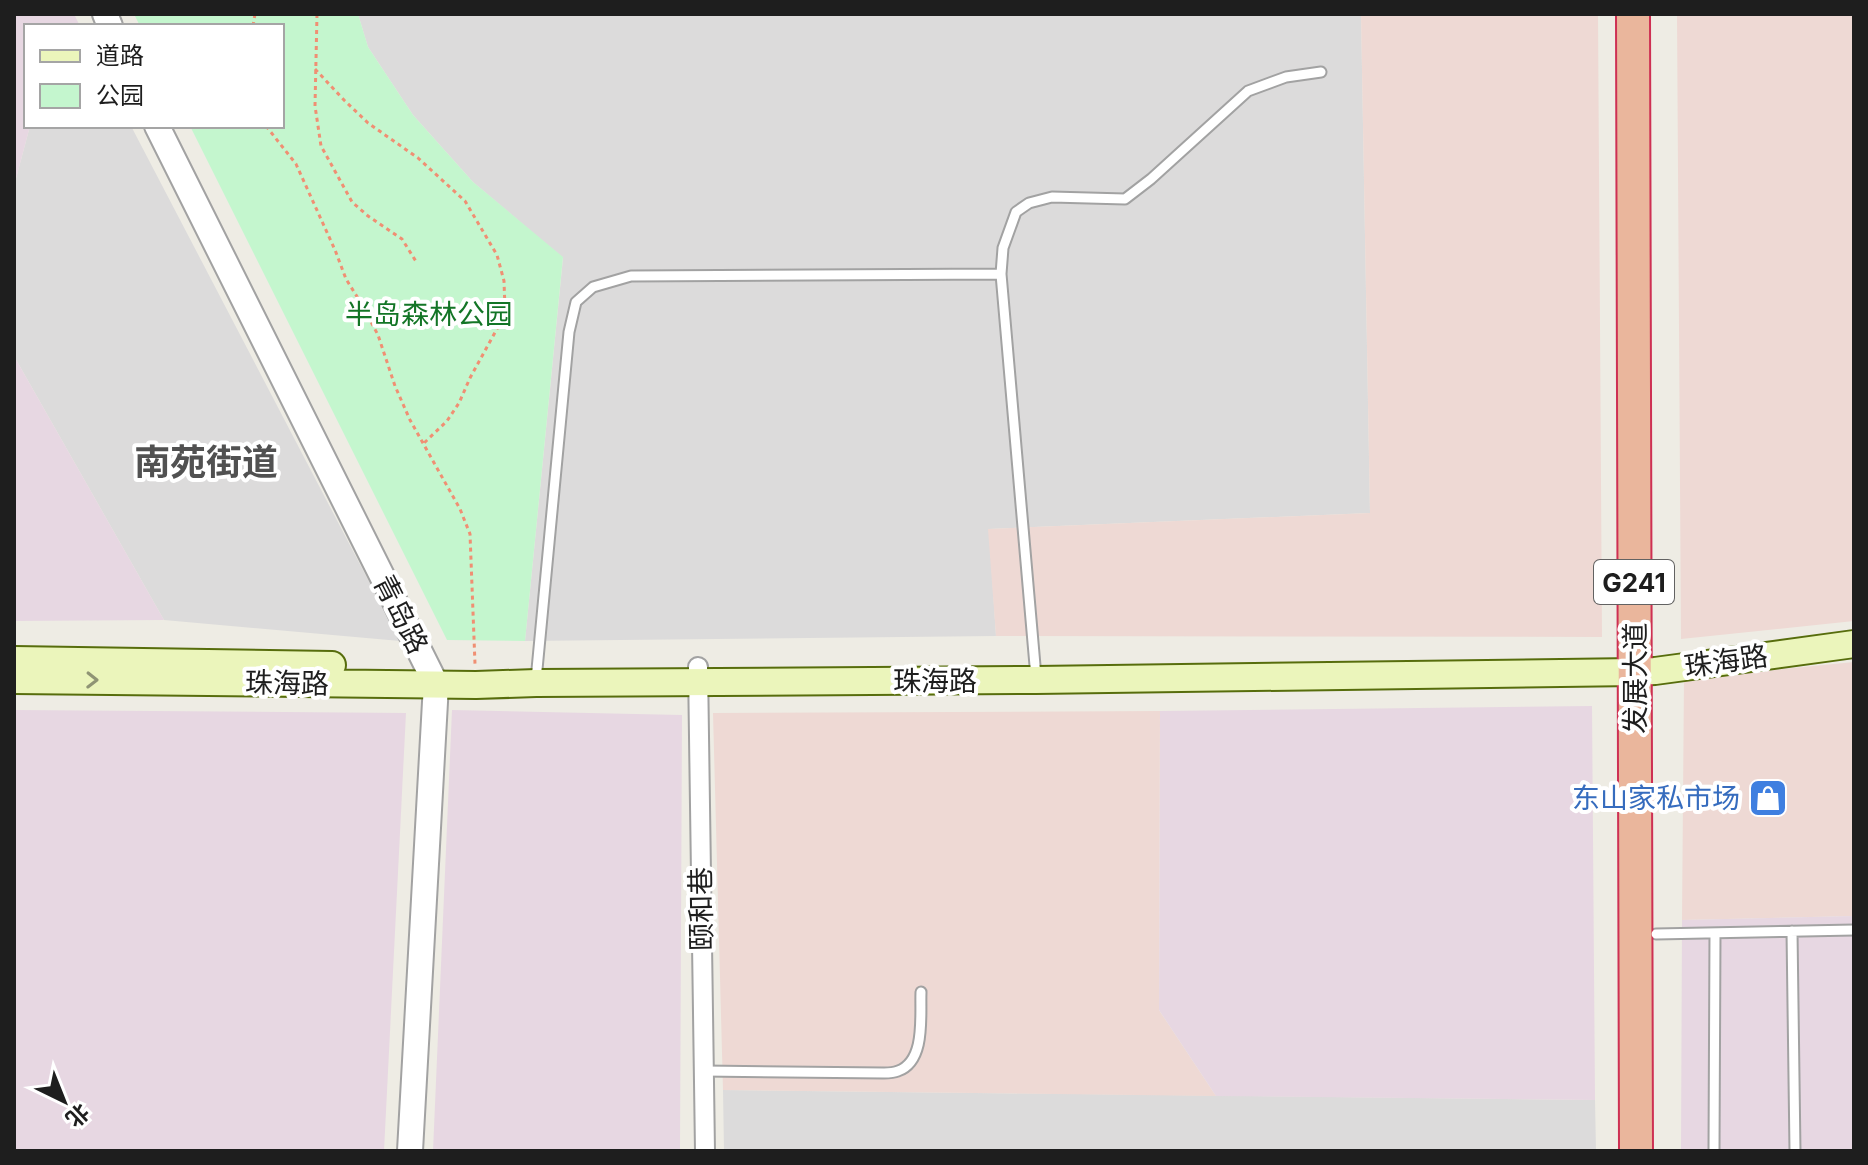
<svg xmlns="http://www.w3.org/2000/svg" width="1868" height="1165" font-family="Inter,'Noto Sans SC',sans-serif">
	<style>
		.residential { fill: #dcdbdb }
		.commercial { fill: #eed9d4 }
		.industrial { fill: #e7d7e2 }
		.park { fill: #c4f6ce }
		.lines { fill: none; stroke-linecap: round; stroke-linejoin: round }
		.service-casing { stroke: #a2a2a2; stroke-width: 13 }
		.minor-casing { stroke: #a2a2a2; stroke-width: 22 }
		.tertiary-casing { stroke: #a2a2a2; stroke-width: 28 }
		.secondary-casing { stroke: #576d0c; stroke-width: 30 }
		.trunk-casing { stroke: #ce3053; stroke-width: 36 }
		.path { stroke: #f08f73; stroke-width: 3; stroke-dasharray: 4 4; stroke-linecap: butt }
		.service { stroke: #fff; stroke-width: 9 }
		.minor { stroke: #fff; stroke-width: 18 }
		.tertiary { stroke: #fff; stroke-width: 24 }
		.secondary { stroke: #ebf5bb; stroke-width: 26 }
		.trunk { stroke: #eab69c; stroke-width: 32 }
		.oneway { stroke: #8f9474 }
		.labels { text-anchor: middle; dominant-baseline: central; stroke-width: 8; stroke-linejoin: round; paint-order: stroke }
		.shield { fill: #fff; stroke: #626262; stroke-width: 2 }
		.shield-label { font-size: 26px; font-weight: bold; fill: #1e1e1e }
		.park-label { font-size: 28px; fill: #137526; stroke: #fff }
		.street-label { font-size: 28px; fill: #1e1e1e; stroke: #fff }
		.shop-label { font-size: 28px; fill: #366cbe; stroke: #fff; text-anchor: end }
		.district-label { font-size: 36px; font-weight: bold; fill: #515151; stroke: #fff }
	</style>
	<rect width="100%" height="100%" fill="#eeece4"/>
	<path class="residential" d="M358,14H1361L1370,513L989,529L996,636L525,641L563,258L473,182L413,115L368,47Z
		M30,126H131L400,641L164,620L14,356V186Z
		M723,1090L1595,1100L1596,1151H724Z"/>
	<path class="commercial" d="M1361,14H1598L1602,637L996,636L988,529L1370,513Z
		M1677,14H1854V621L1681,639Z
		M1854,662V916L1682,920L1684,679Z
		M1160,711L1159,1010L1216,1096L723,1090L713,713Z"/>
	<path class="industrial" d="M14,14H74L80,26H26V126H30L14,186Z
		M14,356L164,620L14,621Z
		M1592,706L1595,1100L1216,1096L1159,1010L1160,711Z
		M14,710L406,713L384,1151H14Z
		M452,710L682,715L680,1151H433Z
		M1854,916V1151H1681L1682,920Z"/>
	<path class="park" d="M134,14H358L368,47L413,115L473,182L563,257L525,641L447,640L190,126H282V26H140Z"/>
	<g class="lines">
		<defs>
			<path id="service" d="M1036,677L1001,274L1003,248L1016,212L1029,203L1052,197L1125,199L1151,179L1248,91L1286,77L1321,72
				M536,680L569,332L576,302L593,287L631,276L1001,274
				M1792,931L1795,1151
				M1656,934L1854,930
				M704,1071L884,1073C889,1073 893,1073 898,1071C926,1061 920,1016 921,992
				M1714,1151L1715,933"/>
			<path id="minor" d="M698,667L705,1151"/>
			<path id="tertiary" d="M105,14L110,26
				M157,126L436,684L410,1151"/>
			<path id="secondary" d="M14,660L332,665
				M14,680L476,685L536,683L1036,680L1635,672L1655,671L1854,644"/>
			<path id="trunk" d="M1633,14L1636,1151"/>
		</defs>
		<use href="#service" class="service-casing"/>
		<use href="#minor" class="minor-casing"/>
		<use href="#tertiary" class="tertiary-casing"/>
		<use href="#secondary" class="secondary-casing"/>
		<use href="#trunk" class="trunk-casing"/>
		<path class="path" d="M317,14L315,106L321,146L352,202L368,216L402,239L417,263
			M253,26L255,14
			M315,69L344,100L368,123L418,158L465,201L497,255L504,281L505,309L498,327L470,378L459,403L447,421L423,444
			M266,126L296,164L335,250L346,279L361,303L378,335L395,386L410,420L460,509L470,534L475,664"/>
		<use href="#service" class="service"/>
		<use href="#minor" class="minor"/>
		<use href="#tertiary" class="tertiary"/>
		<use href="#secondary" class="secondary"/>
		<use href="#trunk" class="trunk"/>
	</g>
	<defs><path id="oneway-chevron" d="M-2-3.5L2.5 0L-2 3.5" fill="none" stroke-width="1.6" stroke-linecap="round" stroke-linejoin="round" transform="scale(2)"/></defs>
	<use class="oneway" href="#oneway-chevron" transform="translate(92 680) rotate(1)"/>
	<defs>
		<symbol id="shop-square" viewBox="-11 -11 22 22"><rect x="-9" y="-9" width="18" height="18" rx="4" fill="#3f7fe0" stroke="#fff"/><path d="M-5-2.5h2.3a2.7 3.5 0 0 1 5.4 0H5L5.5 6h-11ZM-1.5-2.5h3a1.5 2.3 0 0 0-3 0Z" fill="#fff"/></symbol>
	</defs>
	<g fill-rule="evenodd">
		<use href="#shop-square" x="1746" y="776" width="44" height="44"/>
	</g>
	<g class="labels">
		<rect class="shield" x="1594" y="560" width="80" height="44" rx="6"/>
		<g class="shield-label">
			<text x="1634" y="582">G241</text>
		</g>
		<g class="park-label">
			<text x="429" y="314">半岛森林公园</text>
		</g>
		<g class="street-label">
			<text transform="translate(401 614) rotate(63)">青岛路</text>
			<text transform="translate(1726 661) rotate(-8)">珠海路</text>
			<text transform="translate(1635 678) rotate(-90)">发展大道</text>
			<text x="935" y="681">珠海路</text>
			<text transform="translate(287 683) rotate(1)">珠海路</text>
			<text transform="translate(701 909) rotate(-91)">颐和巷</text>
		</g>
		<g class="shop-label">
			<text x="1740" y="798">东山家私市场</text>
		</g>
		<g class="district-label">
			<text x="206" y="462">南苑街道</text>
		</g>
	</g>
	<rect width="1868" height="1165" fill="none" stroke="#1e1e1e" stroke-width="32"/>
	<rect x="24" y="24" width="260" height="104" fill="#ffffff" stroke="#a5a5a5" stroke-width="2"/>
	<rect x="40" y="50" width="40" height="12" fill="#ebf5bb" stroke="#a5a5a5" stroke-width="2"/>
	<text x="96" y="64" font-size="24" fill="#1e1e1e">道路</text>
	<rect x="40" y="84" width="40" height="24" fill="#c4f6ce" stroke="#a5a5a5" stroke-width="2"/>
	<text x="96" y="104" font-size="24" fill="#1e1e1e">公园</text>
	<g transform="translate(64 1101) rotate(137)" stroke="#ffffff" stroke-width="6" paint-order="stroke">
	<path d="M0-6L14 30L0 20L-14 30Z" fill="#1e1e1e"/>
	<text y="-12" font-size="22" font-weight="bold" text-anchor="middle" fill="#1e1e1e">北</text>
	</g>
</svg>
